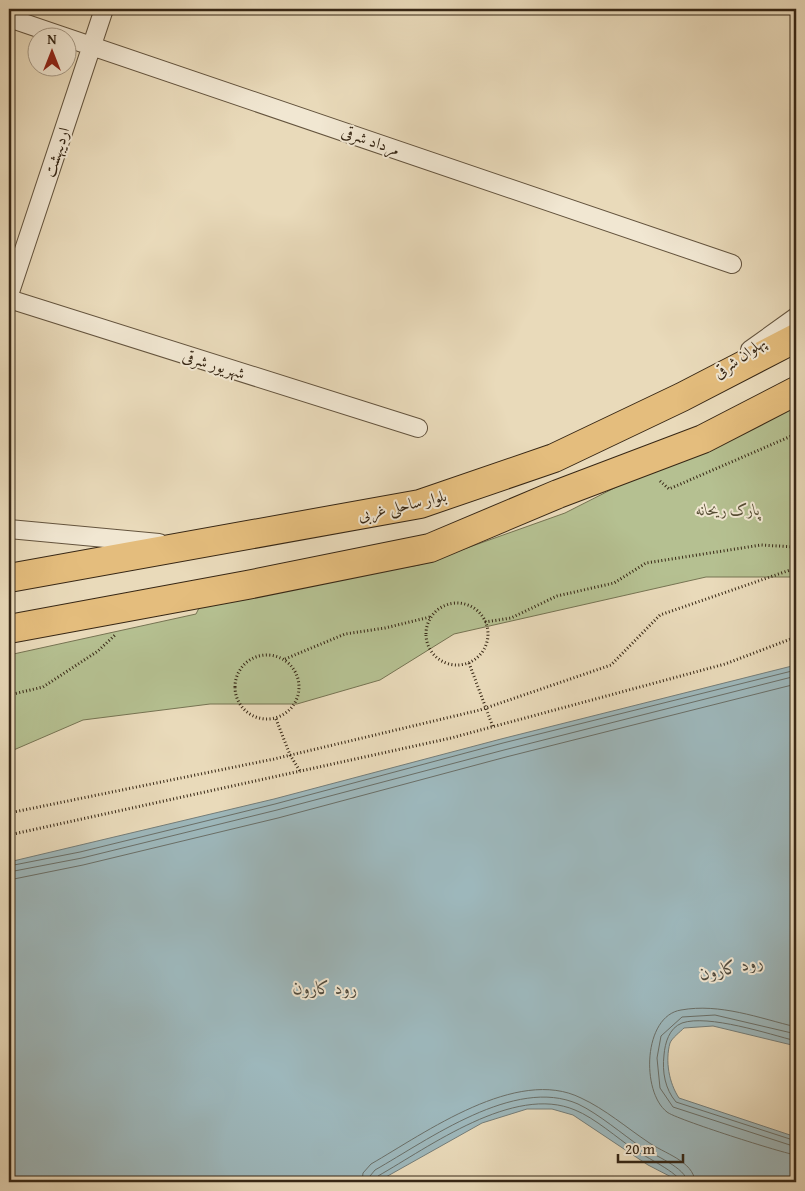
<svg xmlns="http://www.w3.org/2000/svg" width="805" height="1191" font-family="'Gentium Book Plus',Amiri,serif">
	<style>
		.green { fill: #b5c091; stroke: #767453 }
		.water { fill: #9db7bb; stroke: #747d79 }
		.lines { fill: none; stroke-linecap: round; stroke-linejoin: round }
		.shore { stroke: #6a6f68; stroke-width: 1 }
		.minor-casing { stroke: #64543e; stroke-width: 20 }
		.primary-casing { stroke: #372715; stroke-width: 30 }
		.path { stroke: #372715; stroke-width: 3; stroke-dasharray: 1 2.5; stroke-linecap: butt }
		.minor { stroke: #f1e7d2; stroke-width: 18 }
		.primary { stroke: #e4bd7d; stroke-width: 28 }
		.labels { text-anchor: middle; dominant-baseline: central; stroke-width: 4; stroke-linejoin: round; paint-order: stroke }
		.street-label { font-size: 16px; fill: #372715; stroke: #f1e7d2 }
		.park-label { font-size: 16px; font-style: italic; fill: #564d34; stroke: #f1e7d2 }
		.water-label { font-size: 18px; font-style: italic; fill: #504b3e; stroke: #f1e7d2 }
	</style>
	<rect width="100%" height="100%" fill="#e9daba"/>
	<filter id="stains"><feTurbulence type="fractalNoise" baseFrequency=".004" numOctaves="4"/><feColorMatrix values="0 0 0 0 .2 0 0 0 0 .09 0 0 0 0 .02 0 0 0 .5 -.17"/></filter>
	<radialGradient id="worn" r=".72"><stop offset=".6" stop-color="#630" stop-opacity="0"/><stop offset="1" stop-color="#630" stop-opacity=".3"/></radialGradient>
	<path class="green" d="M796,396V577H706L454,634L380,680L297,704H210L83,720L9,752V655L196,614L202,602L419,565L565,513Z"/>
	<path class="water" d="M796,665V1046L713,1026L684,1028C680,1032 672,1038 670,1043C665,1061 669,1083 679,1098L796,1137V1182H681L648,1165L573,1115L552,1109H527L482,1123L377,1182H9V862L274,799L501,739Z"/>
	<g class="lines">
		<path class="shore" d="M9,866L80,852L275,804L503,743L796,670
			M9,872L82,858L277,810L504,750L796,676
			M9,880L83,865L278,818L506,757L796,684
			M796,1027C759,1018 720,1003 681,1010C643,1016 641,1092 667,1112C675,1119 785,1154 796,1155
			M796,1034L715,1015L682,1017L661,1036L657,1058L660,1088L673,1107L796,1147
			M796,1041C769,1034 708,1014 682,1023C669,1028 665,1043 664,1055C662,1072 665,1089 676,1102L796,1141
			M362,1182L363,1173L371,1164C425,1133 517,1066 581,1098C605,1109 627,1128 648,1142C663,1153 694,1161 695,1182
			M369,1182L370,1176L375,1170C428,1140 515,1076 578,1104C599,1114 622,1134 641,1147C653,1155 687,1168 687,1182
			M375,1182L378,1176C429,1147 514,1084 575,1110C595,1118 617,1138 635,1150C644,1156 680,1174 681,1182"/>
		<defs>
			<path id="minor" d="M9,18L732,264
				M9,295L104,9
				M9,299L418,428
				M750,350L796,317
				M9,529L159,543"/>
			<path id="primary" d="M9,578L420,504L554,458L682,397L796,338
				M9,629L247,585L430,548L558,494L703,439L796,391"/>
		</defs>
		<use href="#minor" class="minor-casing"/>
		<use href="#primary" class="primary-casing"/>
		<path class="path" d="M660,481L669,489L796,434
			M426 634a31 31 0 1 1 62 0a31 31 0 1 1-62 0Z
			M485,622L511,618L557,596L614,583L646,563L761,545L796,547
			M235 687a32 32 0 1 1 64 0a32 32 0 1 1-64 0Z
			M285,659L345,634L385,628L430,617
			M469,663L493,727
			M9,695L43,687L98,651L115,635
			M276,719L290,755L300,771
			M9,813L274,759L480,710L611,665L660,615L796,568
			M9,835L451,738L725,664L796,637"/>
		<use href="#minor" class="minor"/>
		<use href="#primary" class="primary"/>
	</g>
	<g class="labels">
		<g class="street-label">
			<text transform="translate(371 140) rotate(19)">مرداد شرقی</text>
			<text transform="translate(56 152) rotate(-72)">اردیبهشت</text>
			<text transform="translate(739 357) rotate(-35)">پهلوان شرقی</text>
			<text transform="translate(214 364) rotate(17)">شهریور شرقی</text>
			<text transform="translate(402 505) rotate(-13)">بلوار ساحلی غربی</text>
		</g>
		<g class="park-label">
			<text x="728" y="509">پارک ریحانه</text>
		</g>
		<g class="water-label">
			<text transform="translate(731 967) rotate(-12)">رود کارون</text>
			<text x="325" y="987">رود کارون</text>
		</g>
	</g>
	<rect width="805" height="1191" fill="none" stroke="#e9daba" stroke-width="30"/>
	<rect x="10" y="10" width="785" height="1171" fill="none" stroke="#372715" stroke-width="2.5"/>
	<rect x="15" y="15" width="775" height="1161" fill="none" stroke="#372715"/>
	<g transform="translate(52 52)"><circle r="24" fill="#f1e7d2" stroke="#a79a86"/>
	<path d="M0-4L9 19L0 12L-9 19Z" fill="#8f2418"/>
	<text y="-8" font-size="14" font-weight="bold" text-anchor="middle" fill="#372715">N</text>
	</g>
	<path d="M618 1154v8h65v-8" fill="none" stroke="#372715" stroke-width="2.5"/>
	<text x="625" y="1154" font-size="15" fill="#372715" stroke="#f1e7d2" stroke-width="4" paint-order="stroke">20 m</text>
	<rect width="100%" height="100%" filter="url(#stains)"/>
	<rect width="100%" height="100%" fill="url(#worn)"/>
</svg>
